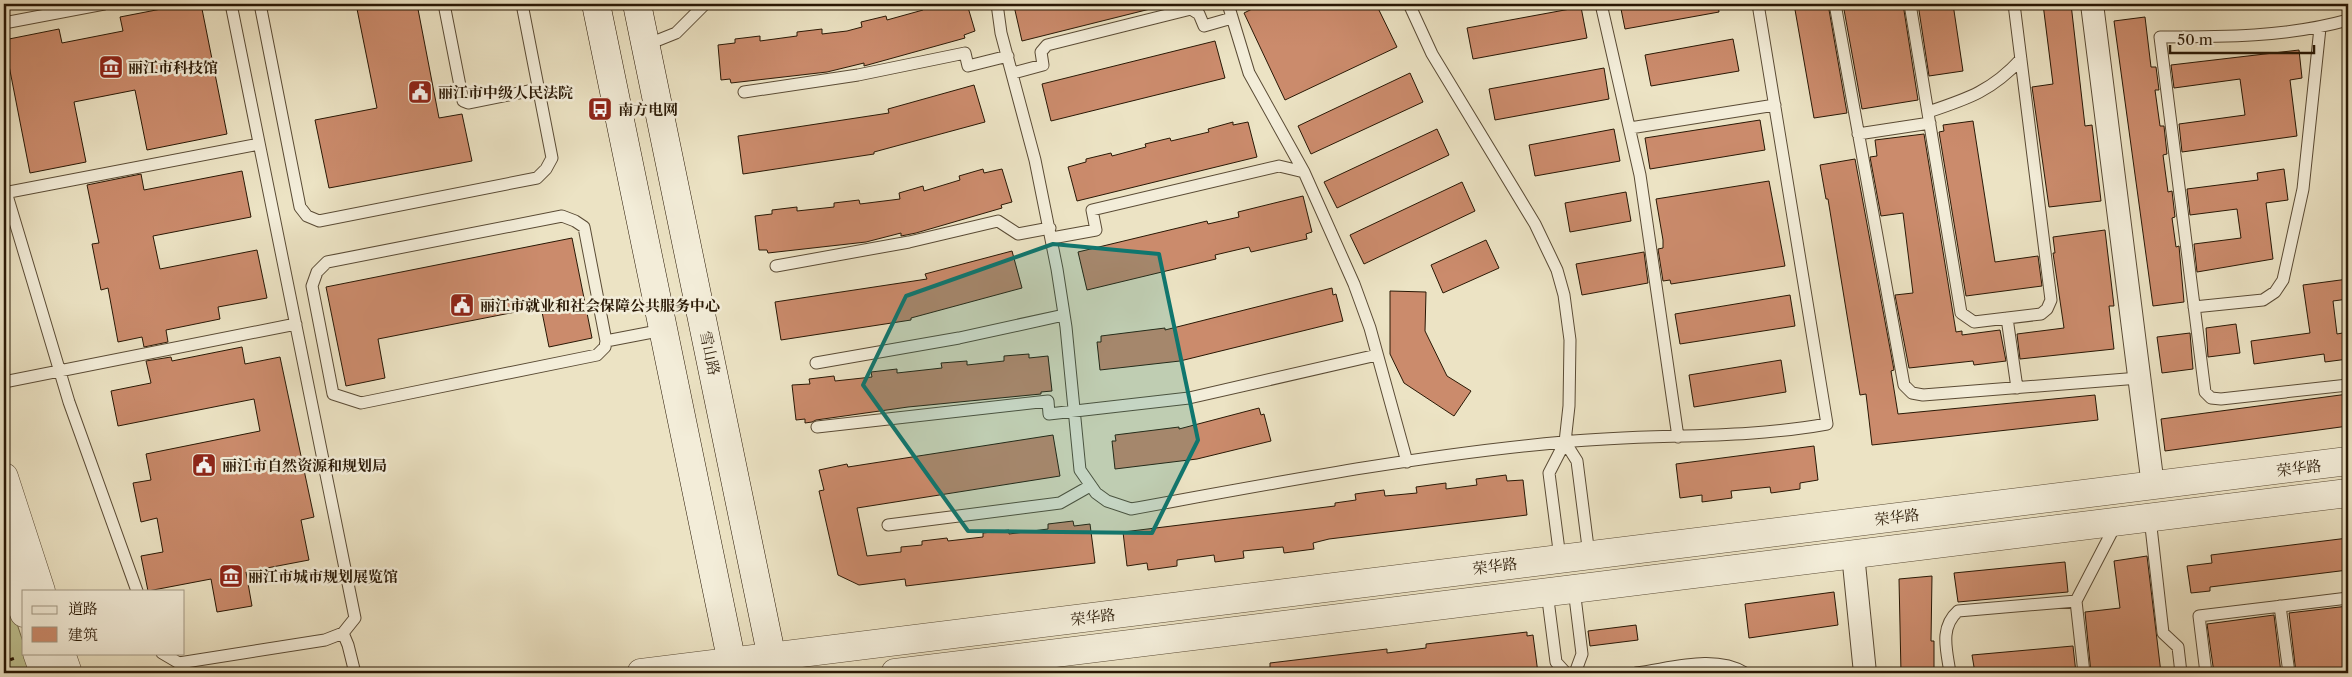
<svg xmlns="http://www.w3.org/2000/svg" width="2352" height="677" font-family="'Libre Caslon Text','Noto Serif SC',serif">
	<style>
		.green { fill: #bec190; stroke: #746c4a }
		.building { fill: #cb8b6c; stroke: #291805 }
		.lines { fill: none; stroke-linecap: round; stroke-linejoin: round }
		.service-casing { stroke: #5a4b35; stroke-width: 13 }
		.minor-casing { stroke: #5a4b35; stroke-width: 24 }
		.tertiary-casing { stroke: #5a4b35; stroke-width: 29 }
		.secondary-casing { stroke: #291805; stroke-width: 29 }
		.path { stroke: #291805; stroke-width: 3; stroke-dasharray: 4 2.5; stroke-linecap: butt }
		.service { stroke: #f3edd9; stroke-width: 11 }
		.minor { stroke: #f3edd9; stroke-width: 22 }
		.tertiary { stroke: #f3edd9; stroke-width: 28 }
		.secondary { stroke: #f3edd9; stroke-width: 28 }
		.marked { fill: #0f766e; fill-opacity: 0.2; stroke: #0f766e; stroke-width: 4; stroke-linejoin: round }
		.labels { text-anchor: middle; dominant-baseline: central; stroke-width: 5; stroke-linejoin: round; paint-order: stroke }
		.poi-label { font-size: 15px; font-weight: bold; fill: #291805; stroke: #f3edd9; text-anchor: start }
		.street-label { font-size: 15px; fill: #291805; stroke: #f3edd9 }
	</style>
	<rect width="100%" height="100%" fill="#ece3c4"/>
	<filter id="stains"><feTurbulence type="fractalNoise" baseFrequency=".004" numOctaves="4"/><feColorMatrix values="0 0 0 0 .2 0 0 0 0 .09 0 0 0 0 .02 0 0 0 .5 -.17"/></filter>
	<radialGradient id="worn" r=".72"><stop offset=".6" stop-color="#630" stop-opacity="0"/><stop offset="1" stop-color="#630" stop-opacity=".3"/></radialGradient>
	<path class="green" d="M4,584L24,645V653L33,673H4Z"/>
	<path class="building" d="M187,4H201L227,134L147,150L135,90L74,102L86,162L30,173L4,40L59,29L62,43L123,31L120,17Z
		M356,4H417L439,118L462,114L472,161L329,188L315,120L377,108Z
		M921,4H967L975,31L964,35L965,38L864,66V63L827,72L731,83L730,79L721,80L718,45L735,43V39L760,36V41L797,36V32L822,29V34L847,31L862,27L861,22L886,16L887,20L923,10Z
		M1024,4H1150V9L1022,41L1014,6Z
		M1262,4H1376L1397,47L1285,100L1244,13Z
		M1620,4H1718L1719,12L1625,29Z
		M1794,4H1828L1847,113L1814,118Z
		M1843,4H1903L1918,100L1862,109Z
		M1918,4H1953L1963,71L1929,76Z
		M2043,4H2071L2085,126L2092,125L2101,201L2049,207L2032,87L2053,84Z
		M1581,7L1587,38L1473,59L1467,28Z
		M2145,17L2151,67H2156L2159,90H2155L2160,126H2164L2167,154L2163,155L2168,192L2172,191L2175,217L2172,218L2176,247L2179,246L2184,302L2153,306L2114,21Z
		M1733,39L1739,71L1651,86L1645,55Z
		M1215,41L1225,78L1051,121L1042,84Z
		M2299,50L2302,78L2290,80L2297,136L2182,152L2179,124L2245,115L2240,79L2174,88L2171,65Z
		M1604,68L1609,99L1495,120L1489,89Z
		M1410,73L1423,102L1311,154L1298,126Z
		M974,85L985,122L874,152V154L743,174L738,136L889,113L888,109Z
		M1760,120L1765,150L1650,169L1645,138Z
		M1973,121L1995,262L2038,256L2042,286L1966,296L1939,132L1944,131L1943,125Z
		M1233,122V125L1248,122L1257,157L1077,201L1068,167L1086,162V159L1111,153L1112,156L1146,147L1145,144L1170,138L1171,141L1209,132L1208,129Z
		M1437,129L1449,155L1337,208L1324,182Z
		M1614,129L1620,161L1535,176L1529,145Z
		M1924,134L1956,332L1962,331V335L2000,330L2006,361L1974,365L1973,361L1909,368L1895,295L1913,293L1903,213L1881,216L1870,157L1877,156L1875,140Z
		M1855,159L1894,370L1891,371L1898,414L2095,395L2098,420L1872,445L1866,394L1860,395L1828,199H1826L1820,165Z
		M983,169L984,173L1002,169L1012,202L1001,205L1002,208L916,233L901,236V233L866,242L768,253L767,250H759L755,216L772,214V210L797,207V211L834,207V203L859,200L860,204L900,199L899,193L923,186L924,191L960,180L959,176Z
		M2284,169L2288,200L2266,203L2273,259L2197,272L2194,244L2241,238L2237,209L2190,215L2187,189L2258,180L2257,173Z
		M242,171L251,217L153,236L160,269L257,250L267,298L218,307L220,319L166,330L168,342L144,347L142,337L118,342L108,288L101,290L92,244L99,243L87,185L141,174L144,190Z
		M1769,181L1785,266L1671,284L1670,280L1663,281L1658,249L1663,248V240L1656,199Z
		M1462,182L1475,211L1364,264L1350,235Z
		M1626,192L1631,221L1570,232L1565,203Z
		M1303,196L1312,232L1306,234L1307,239L1251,252L1249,247L1215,255L1216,259L1087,290L1078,252L1207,221L1208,224L1239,217L1238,212Z
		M2105,230L2114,306H2109L2114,349L2020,359L2017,334L2064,328L2053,253H2055L2053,237Z
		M572,238L592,338L549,347L541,307L378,339L385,378L346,386L326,287Z
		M1486,240L1499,268L1443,293L1431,265Z
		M1012,251L1022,288L911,318V320L781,340L775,302L927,279L925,274Z
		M1644,252L1648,283L1582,295L1576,264Z
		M2348,279V299L2333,301L2337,334L2348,332V359L2325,362L2324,354L2254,364L2251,341L2310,333L2303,285Z
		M1332,288L1333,295L1336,294L1343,321L1180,361L1100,370L1097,342H1101V336L1165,328V330Z
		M1390,291L1426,292L1425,331L1447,376L1471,391L1454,416L1404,383L1390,354Z
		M1790,295L1795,326L1680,344L1675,314Z
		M2236,324L2240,353L2208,357L2206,328Z
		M2190,333L2193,369L2162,373L2157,337Z
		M242,347L245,364L280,357L314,517L301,520L309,560L246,572L252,606L217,612L211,579L148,591L141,556L163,552L157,518L141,522L133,483L151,480L146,454L260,431L254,399L118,426L111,391L151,383L146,361L171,357L172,361Z
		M1029,354V358L1048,356L1052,391L1041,392V394L908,407L816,420L812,422L805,423V419L796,420L792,385L810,384L809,379L834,376L835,381L872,377L871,372L897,369V373L942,368L941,363L967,361V365L1004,361V356Z
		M1781,360L1786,392L1694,407L1689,375Z
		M2348,394V426L2165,451L2161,419Z
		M1259,408L1261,415L1264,414L1271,441L1197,459L1115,469L1112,441H1116L1115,435L1179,427V429Z
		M1053,435L1060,476L857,508L867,556L901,552V547L922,545V541L947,538L948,541L983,537V533L1009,530V534L1048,529V524L1073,521L1074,526L1090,524L1095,563L906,586L905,579L859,585L838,575L819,491L824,490L819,470L847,464L848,467Z
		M1814,446L1818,480L1800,483V489L1771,493L1770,487L1731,491L1732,498L1702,502V495L1680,498L1676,464Z
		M1506,475L1507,481L1523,480L1527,515L1329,539L1313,543L1314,549L1284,553L1283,547L1243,551L1244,558L1215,562L1214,555L1177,560V566L1148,570L1147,563L1127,566L1123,532L1335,506V503L1356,500L1355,494L1384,490L1385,496L1417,493L1416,487L1446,483V489L1477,485L1476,479Z
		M2348,538V570L2210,587V591L2191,593L2187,566L2212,563L2211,555Z
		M2147,556L2161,673H2091L2085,612L2120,608L2114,561Z
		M2065,562L2068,592L1958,602L1954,573Z
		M1932,576L1931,641H1934V672L1901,673L1899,579Z
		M1834,592L1838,625L1749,638L1745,604Z
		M2348,606V673H2296L2289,613Z
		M2274,615L2281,673H2214L2207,624Z
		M1636,625L1638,640L1590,646L1588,631Z
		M1527,632V636L1533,635L1538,673H1270V663L1387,649V653L1395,652L1426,648V644Z
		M2073,646L2076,673H1975L1972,655Z"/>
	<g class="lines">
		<defs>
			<path id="service" d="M260,4L300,207L307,216L319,221L537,178L546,169L552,158L522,4
				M444,4L463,101L468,103L539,89
				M997,4L1001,33L1035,160L1057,269L1066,327L1080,470L1096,493L1107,501L1131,509C1274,483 1419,455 1564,442C1652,433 1739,440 1827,424L1758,4
				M1228,4L1249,73L1304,172L1354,284L1370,328L1407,462
				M1409,4L1432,54L1535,224L1557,270L1564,295L1570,340L1569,406L1565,442L1549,473L1560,558
				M1601,4L1640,175L1678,437
				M1835,4L1904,385L1912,393L1923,395L2139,378
				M1910,4L1961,313L1974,322L2041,314L2047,309L2051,300L2014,4
				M2348,20C2287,37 2223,37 2160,37L2205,392L2211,398L2221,399L2348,385
				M4,23L104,4
				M646,45L676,33L705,4
				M1013,73L1043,65L1041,52L1047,45L1191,9L1199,14L1204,26L1232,18
				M744,92L858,75L965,53L968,66L1008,56
				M1928,112C1967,99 1992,91 2021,59
				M1630,128L1775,105
				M1858,134L1930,123
				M6,192L69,402L137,591
				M4,193L259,144
				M562,216L575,221L584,227L606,341L605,347L597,355L361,403L333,394L312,286L317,272L327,262Z
				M1052,238L1096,230L1092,210L1279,166L1304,172
				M776,266L909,242L998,221L1018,234L1050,228
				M2194,307L2263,300L2275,292L2283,280L2303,189L2320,28
				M2007,318L2017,388
				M606,341L663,330
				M816,363L959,338L1064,315
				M4,382L296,324
				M817,427L1048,401L1049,414L1189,398L1377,355
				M1565,442L1577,461L1589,555
				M2150,518L2163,633L2178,647L2181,673
				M888,525L1060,503L1090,486
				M1574,589L1582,654L1575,673
				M1547,592L1556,662L1566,673
				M2280,606L2289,673
				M343,633L348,645L355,673
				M162,653L179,663L325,640L343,633L355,618L231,4
				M1636,673C1670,669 1714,654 1745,673
				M1950,673C1947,651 1939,628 1958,611L2076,601
				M2084,673L2076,601L2116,524
				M2206,673L2199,616L2348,598"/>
			<path id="minor" d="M2092,4L2153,486
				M1853,554L1865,673"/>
			<path id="tertiary" d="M4,477L41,591
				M4,552L24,613
				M37,653L44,673
				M61,653L68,673
				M641,673L2348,461
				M895,673L2348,493"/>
			<path id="secondary" d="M596,4L734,673
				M637,4L775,673"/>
		</defs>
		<use href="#service" class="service-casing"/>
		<use href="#minor" class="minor-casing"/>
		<use href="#tertiary" class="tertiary-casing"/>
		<use href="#secondary" class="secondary-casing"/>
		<path class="path" d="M4,662L15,658"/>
		<use href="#service" class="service"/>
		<use href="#minor" class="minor"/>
		<use href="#tertiary" class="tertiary"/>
		<use href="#secondary" class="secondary"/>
	</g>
	<path class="marked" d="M1053,244L1159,254L1198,440L1152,533L968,531L863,385L906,296Z"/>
	<defs>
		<symbol id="museum-square" viewBox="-11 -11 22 22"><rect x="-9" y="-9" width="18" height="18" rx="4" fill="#8f2418" stroke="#f3edd9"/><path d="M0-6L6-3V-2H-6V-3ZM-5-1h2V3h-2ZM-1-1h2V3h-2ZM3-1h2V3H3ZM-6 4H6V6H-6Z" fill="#fff"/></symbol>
		<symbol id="civic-square" viewBox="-11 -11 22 22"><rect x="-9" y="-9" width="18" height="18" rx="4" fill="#8f2418" stroke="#f3edd9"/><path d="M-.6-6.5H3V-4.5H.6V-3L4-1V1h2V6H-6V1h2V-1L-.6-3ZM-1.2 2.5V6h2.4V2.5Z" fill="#fff"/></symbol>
		<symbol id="bus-square" viewBox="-11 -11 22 22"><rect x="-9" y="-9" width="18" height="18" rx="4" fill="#8f2418" stroke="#f3edd9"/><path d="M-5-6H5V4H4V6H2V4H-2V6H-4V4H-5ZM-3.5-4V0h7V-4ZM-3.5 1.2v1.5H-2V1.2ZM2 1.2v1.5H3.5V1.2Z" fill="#fff"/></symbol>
	</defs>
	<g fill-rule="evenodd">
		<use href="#museum-square" x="97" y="53" width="28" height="28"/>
		<use href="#civic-square" x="406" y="78" width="28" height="28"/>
		<use href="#bus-square" x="586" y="95" width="28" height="28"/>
		<use href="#civic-square" x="448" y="291" width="28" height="28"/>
		<use href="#civic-square" x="190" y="451" width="28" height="28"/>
		<use href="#museum-square" x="217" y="562" width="28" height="28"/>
	</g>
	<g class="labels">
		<g class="poi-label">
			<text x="128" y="67">丽江市科技馆</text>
			<text x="438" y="92">丽江市中级人民法院</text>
			<text x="618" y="109">南方电网</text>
			<text x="480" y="305">丽江市就业和社会保障公共服务中心</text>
			<text x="222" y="465">丽江市自然资源和规划局</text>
			<text x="248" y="576">丽江市城市规划展览馆</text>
		</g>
		<g class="street-label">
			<text transform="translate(710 353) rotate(78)">雪山路</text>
			<text transform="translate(2299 468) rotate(-7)">荣华路</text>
			<text transform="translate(1897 517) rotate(-7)">荣华路</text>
			<text transform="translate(1495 566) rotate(-7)">荣华路</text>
			<text transform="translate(1093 617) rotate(-7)">荣华路</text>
		</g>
	</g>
	<rect width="2352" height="677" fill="none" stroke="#ece3c4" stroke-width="20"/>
	<rect x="5" y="5" width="2342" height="667" fill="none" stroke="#291805" stroke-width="2.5"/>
	<rect x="10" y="10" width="2332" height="657" fill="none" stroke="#291805"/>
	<rect x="22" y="590" width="162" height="65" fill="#f3edd9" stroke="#a29884"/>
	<rect x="32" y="606" width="25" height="8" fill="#f3edd9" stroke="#a29884"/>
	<text x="68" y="614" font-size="15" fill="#291805">道路</text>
	<rect x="32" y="627" width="25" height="15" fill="#cb8b6c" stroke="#a29884"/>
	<text x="68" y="640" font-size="15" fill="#291805">建筑</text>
	<path d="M2170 45v8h144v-8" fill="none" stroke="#291805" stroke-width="2.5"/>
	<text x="2177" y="45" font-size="15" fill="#291805" stroke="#f3edd9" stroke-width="4" paint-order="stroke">50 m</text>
	<rect width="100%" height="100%" filter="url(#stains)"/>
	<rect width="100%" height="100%" fill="url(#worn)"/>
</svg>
